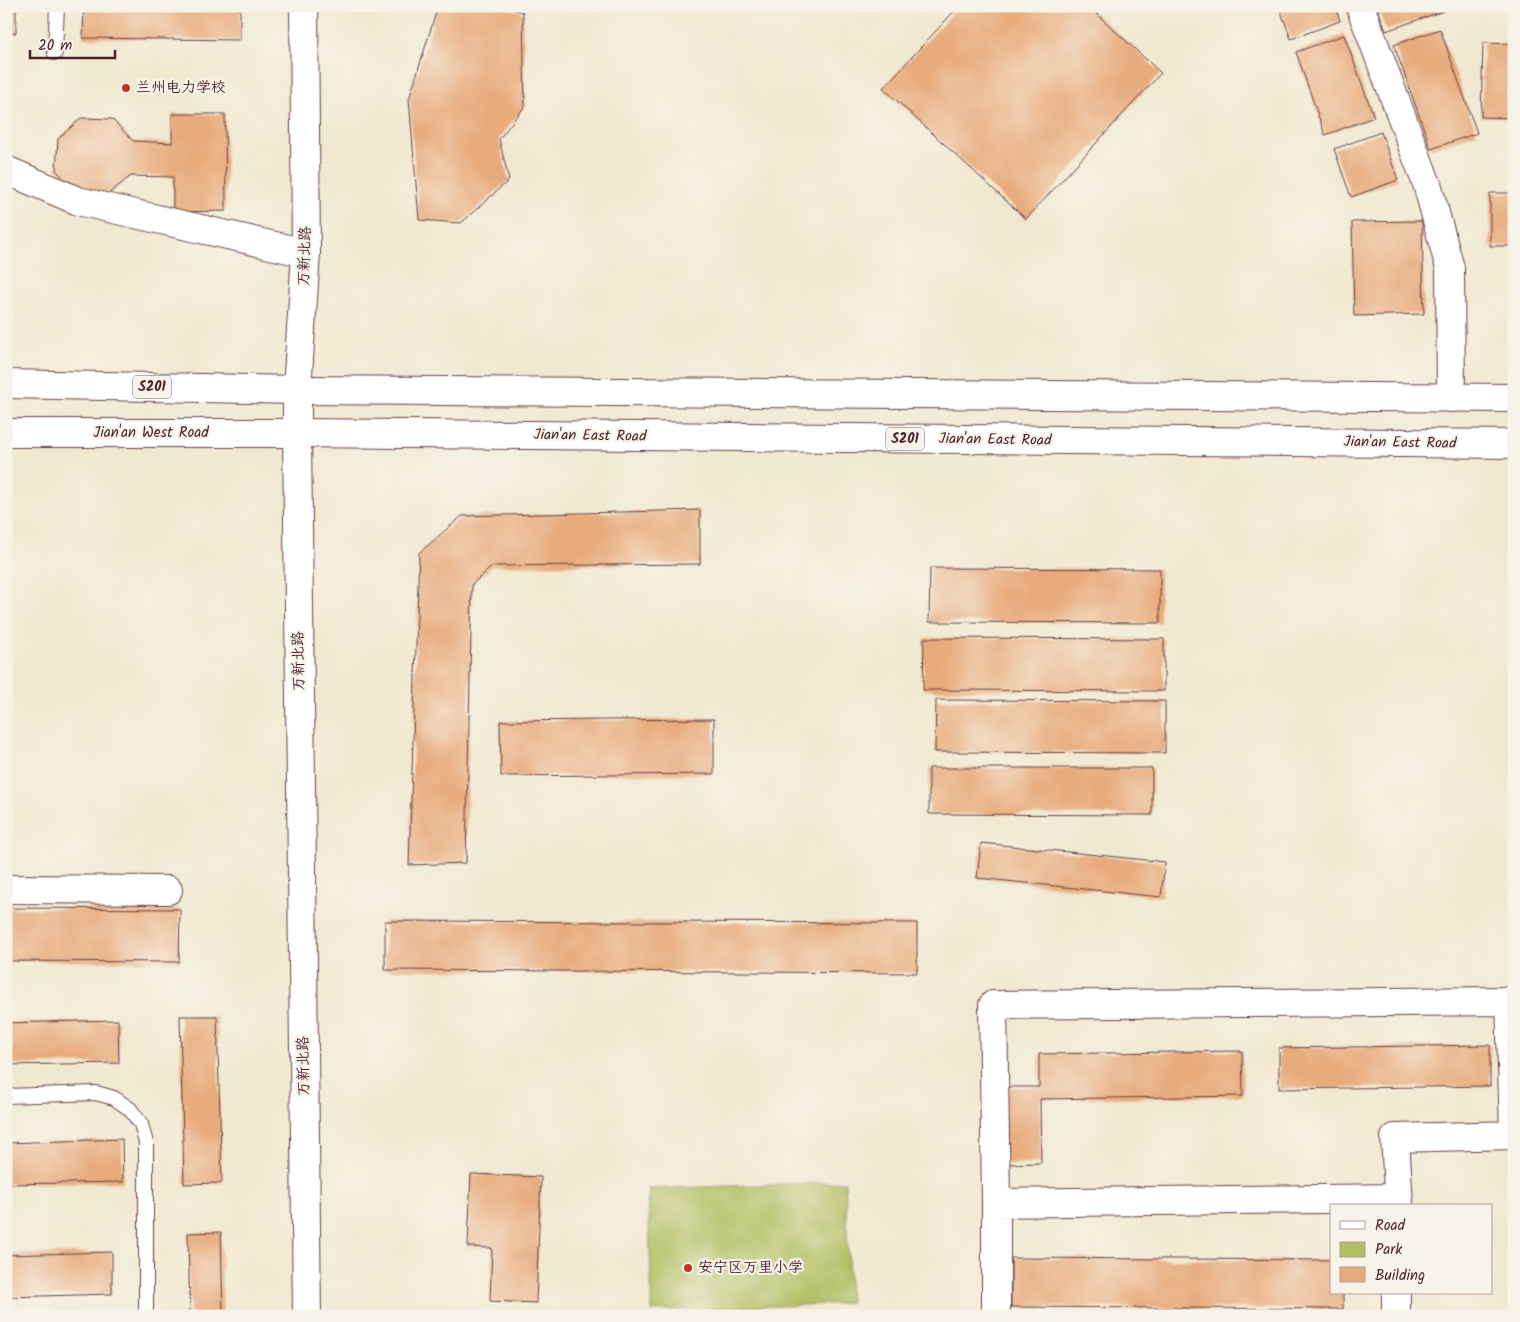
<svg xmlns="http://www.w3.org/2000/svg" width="1520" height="1322" font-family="Kalam,'LXGW WenKai TC',sans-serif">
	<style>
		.green { fill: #b1bf62; stroke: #7e6f46 }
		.building { fill: #e8ab7b }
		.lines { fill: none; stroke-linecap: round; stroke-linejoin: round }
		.lane-casing { stroke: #633d44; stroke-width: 16 }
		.street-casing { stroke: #633d44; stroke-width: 30 }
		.secondary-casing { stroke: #633d44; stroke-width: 30 }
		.primary-casing { stroke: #633d44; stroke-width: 30 }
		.lane { stroke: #fff; stroke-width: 14 }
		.street { stroke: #fff; stroke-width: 28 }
		.secondary { stroke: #fff; stroke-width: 28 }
		.primary { stroke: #fff; stroke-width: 28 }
		.poi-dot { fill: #c8321e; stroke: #f7f3e8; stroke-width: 2 }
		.labels { text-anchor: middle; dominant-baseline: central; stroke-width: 4.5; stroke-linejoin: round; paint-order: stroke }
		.shield { fill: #f7f3e8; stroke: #7e5f64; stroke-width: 1 }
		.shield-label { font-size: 14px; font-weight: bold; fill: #4a1f2b }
		.poi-label { font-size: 15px; fill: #4a1f2b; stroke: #f7f3e8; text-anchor: start }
		.street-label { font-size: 15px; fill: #4a1f2b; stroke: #f7f3e8 }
	</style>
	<rect width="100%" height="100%" fill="#f7f3e8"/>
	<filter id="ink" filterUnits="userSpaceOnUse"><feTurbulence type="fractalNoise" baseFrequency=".02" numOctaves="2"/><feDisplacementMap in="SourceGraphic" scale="10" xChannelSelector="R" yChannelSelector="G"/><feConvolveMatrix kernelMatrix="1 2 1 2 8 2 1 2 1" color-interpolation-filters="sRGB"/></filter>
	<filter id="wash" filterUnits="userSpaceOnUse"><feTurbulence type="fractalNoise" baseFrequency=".0096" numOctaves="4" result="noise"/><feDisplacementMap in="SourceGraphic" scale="20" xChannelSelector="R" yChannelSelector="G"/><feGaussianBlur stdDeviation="1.12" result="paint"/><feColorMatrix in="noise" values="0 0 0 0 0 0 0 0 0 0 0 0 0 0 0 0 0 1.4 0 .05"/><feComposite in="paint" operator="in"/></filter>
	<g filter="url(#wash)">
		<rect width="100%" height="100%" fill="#f1e8d0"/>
		<path class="green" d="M845,1182L850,1303L652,1311L648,1189Z"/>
		<g id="blocks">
			<path class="building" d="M6,6H16V33H6Z
				M84,6H240V40L83,38Z
				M438,6H501L523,12L525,106L499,139L509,180L461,223L419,220L409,99Z
				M959,6H1088L1161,73L1026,219L883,88Z
				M1279,6H1335L1340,21L1291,39Z
				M1377,6H1448L1449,9L1386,31Z
				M1440,29L1477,133L1431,149L1394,45Z
				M1344,35L1374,117L1325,135L1296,52Z
				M1483,43L1514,44V118L1481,117Z
				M172,114H225L226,211L173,212V177L131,176L107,195L77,193L56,170L58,139L81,118L112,119L133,141L172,143Z
				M1381,132L1398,180L1351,197L1334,149Z
				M1490,193H1514V246H1490Z
				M1422,221L1424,314L1354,316L1352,222Z
				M700,510V564L493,566L472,584L466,863L409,865L419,553L462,516Z
				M930,568L1160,569V623L929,622Z
				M924,638L1164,639V691L923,690Z
				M936,700L1165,701V753L935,752Z
				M714,719V774L501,776L500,721Z
				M929,768H1152V815L929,814Z
				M981,843L1165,862L1161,897L977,878Z
				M6,908L180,909L179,962L6,961Z
				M385,921L917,923V973L385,970Z
				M180,1016H217L222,1183L184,1184Z
				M118,1020L119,1063L6,1065V1023Z
				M1490,1045V1086L1279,1089V1048Z
				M1242,1051L1243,1096L1040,1099L1041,1163L1004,1164L1003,1087H1039V1054Z
				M122,1139L123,1182L6,1184V1143Z
				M471,1174L541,1177L536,1303L490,1301L492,1248L468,1247Z
				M221,1232L223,1316H190L188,1233Z
				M112,1252V1294L6,1297V1255Z
				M1011,1258L1331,1260V1293H1343V1309L1011,1307Z"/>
		</g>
	</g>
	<g filter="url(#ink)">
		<use href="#blocks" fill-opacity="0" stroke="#633d44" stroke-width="1"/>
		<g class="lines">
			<defs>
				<path id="lane" d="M55,53L57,6
					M6,1096L96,1093L114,1098L130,1109L141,1124L146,1143V1316"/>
				<path id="street" d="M1360,6L1428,187L1450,268L1451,398
					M6,170L78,201L306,253
					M6,889L168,890
					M1510,1001L1514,1132
					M996,1203L1399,1198
					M1399,1206L1395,1138L1514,1135
					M996,1316V1203L993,1005L1514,1001
					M1396,1316V1293"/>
				<path id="secondary" d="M304,6L306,253L297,390V433L307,1316"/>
				<path id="primary" d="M6,384L297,390L1514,398
					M6,433H297L1514,444"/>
			</defs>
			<use href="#lane" class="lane-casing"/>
			<use href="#street" class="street-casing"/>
			<use href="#secondary" class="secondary-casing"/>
			<use href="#primary" class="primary-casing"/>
			<use href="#lane" class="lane"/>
			<use href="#street" class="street"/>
			<use href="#secondary" class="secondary"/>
			<use href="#primary" class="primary"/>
		</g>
	</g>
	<g class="poi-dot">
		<circle cx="126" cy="88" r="5"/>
		<circle cx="688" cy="1268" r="5"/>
	</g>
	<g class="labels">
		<g class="shield">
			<rect x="133" y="375.5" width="38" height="23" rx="4"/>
			<rect x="886" y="427.5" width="38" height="23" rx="4"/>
		</g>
		<g class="shield-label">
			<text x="152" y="387">S201</text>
			<text x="905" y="439">S201</text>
		</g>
		<g class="poi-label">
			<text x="136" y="88">兰州电力学校</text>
			<text x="698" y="1268">安宁区万里小学</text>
		</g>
		<g class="street-label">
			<text transform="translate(305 256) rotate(-88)">万新北路</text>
			<text x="151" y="433">Jian'an West Road</text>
			<text transform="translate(590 436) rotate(1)">Jian'an East Road</text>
			<text transform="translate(995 440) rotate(1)">Jian'an East Road</text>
			<text transform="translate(1400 443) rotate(1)">Jian'an East Road</text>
			<text transform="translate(299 661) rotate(-91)">万新北路</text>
			<text transform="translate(304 1066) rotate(-91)">万新北路</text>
		</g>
	</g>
	<rect width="1520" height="1322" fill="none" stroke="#f7f3e8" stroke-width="25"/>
	<rect x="1330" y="1204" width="162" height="90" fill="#f7f3e8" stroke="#b29e9c"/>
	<rect x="1340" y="1221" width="25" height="8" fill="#ffffff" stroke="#b29e9c"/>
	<text x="1375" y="1230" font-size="15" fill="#4a1f2b">Road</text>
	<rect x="1340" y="1242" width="25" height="15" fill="#b1bf62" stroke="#b29e9c"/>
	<text x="1375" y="1254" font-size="15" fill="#4a1f2b">Park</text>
	<rect x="1340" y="1267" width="25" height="15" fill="#e8ab7b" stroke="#b29e9c"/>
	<text x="1375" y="1280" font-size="15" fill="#4a1f2b">Building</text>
	<path d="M30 50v8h85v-8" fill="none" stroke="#4a1f2b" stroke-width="2.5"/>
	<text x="38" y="50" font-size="15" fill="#4a1f2b" stroke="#f7f3e8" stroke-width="4" paint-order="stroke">20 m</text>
</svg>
